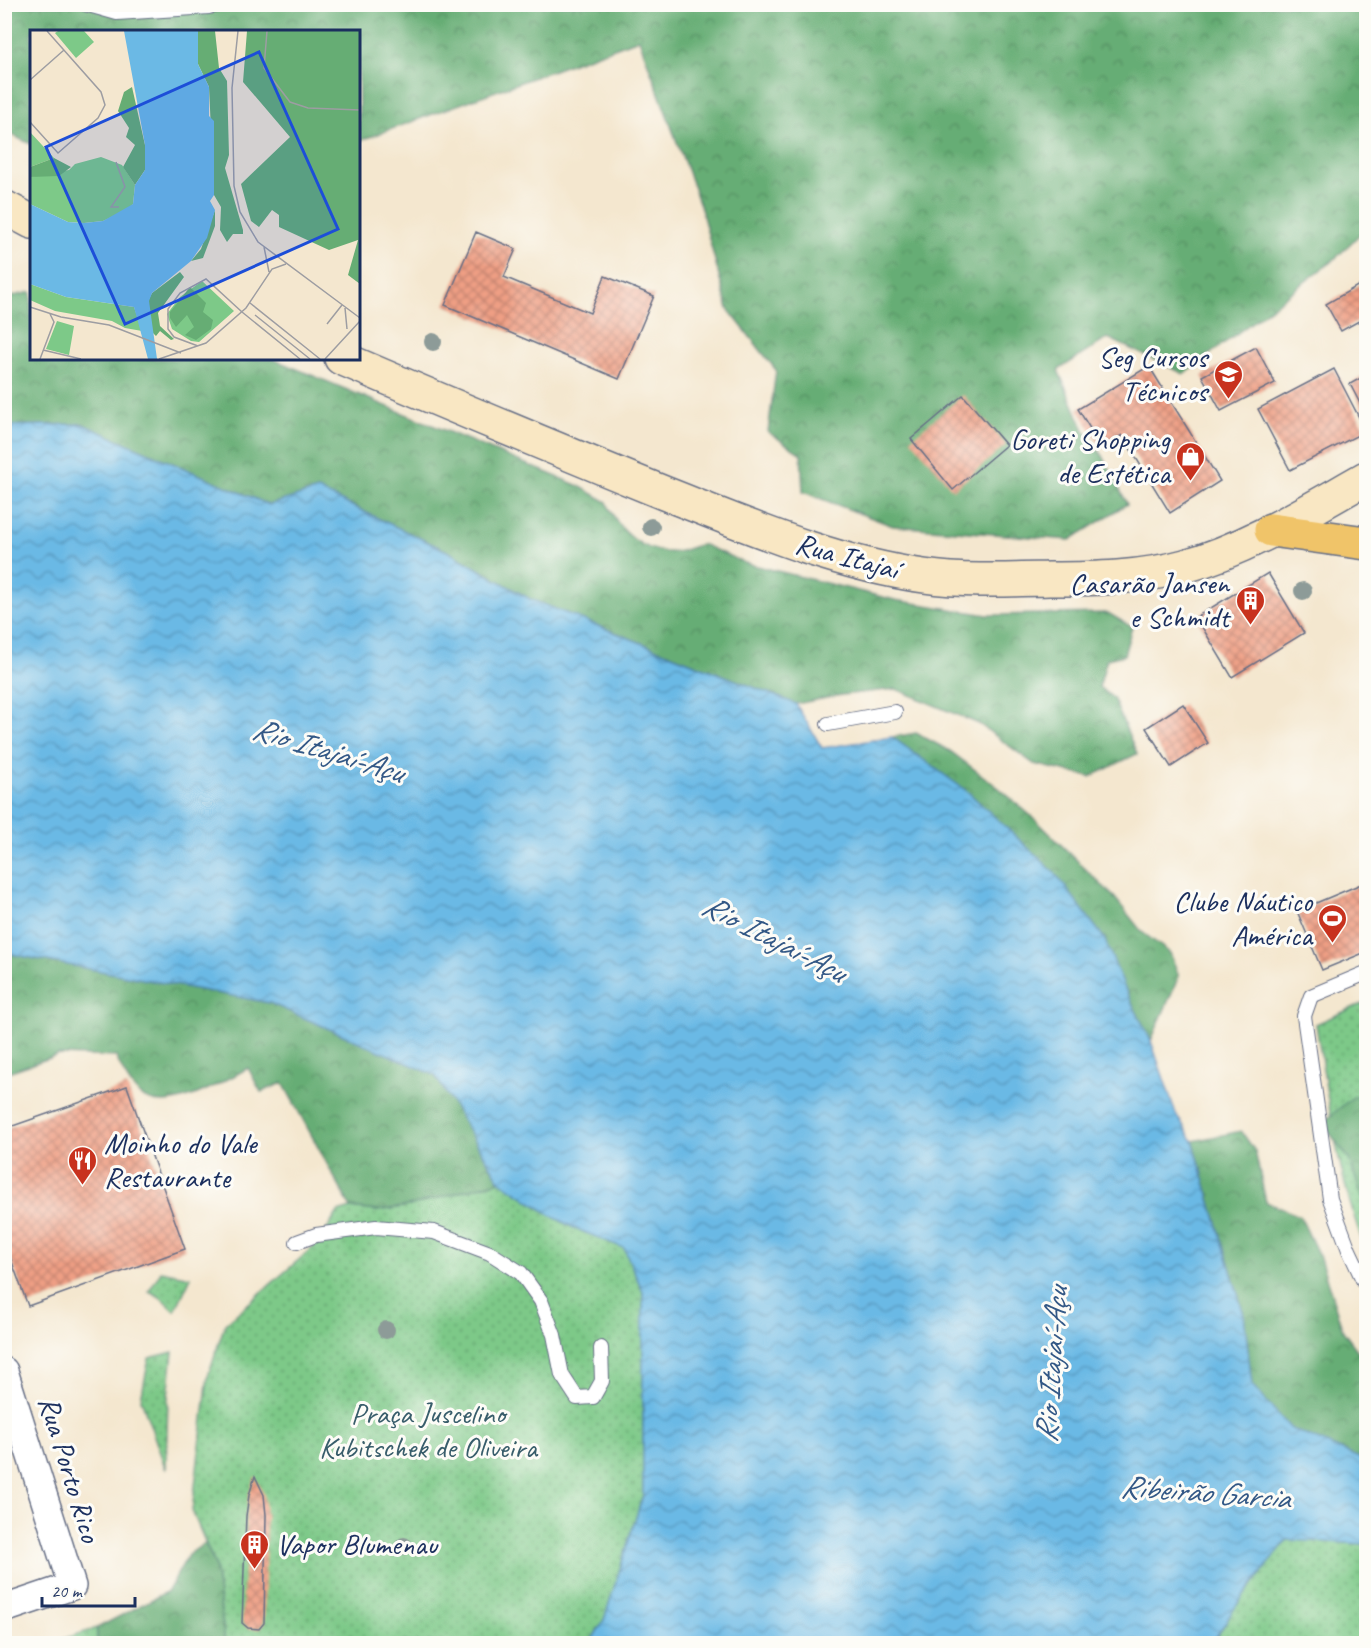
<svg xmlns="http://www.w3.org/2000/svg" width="1371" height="1648" font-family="Caveat,sans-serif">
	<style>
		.grass { fill: url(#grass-dots); stroke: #4c7c73; stroke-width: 1.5 }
		.forest { fill: url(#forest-crowns); stroke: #406e69; stroke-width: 1.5 }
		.water { fill: url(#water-waves); stroke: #4374a2; stroke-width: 1.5 }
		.building { fill: url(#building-cross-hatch) }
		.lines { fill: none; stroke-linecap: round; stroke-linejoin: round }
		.service-casing { stroke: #676f86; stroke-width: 16 }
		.minor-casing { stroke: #676f86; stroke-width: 30 }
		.secondary-casing { stroke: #676f86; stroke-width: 36 }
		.primary-casing { stroke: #676f86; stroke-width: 36 }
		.service { stroke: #fff; stroke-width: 14 }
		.minor { stroke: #fff; stroke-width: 27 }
		.secondary { stroke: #f9e7c3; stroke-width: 33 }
		.primary { stroke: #f0c469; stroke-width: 33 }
		.tree { fill: #8d9b98 }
		.labels { text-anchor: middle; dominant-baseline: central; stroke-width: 6; stroke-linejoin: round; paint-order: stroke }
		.poi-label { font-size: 30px; fill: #1b2f5e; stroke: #fdfcf7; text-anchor: end }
		.street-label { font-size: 30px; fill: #1b2f5e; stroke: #fdfcf7 }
		.park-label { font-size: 30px; fill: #385d6b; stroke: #fdfcf7 }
		.water-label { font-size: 32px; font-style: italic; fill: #335886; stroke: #fdfcf7 }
		.inset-road { fill: none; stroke: #9d9da2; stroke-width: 1.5 }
		.view { fill: #1d4ed8; fill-opacity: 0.15; stroke: #1d4ed8; stroke-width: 3 }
		.inset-edge { fill: none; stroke: #1b2f5e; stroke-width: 3 }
	</style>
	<defs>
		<pattern id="grass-dots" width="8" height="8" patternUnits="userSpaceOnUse" patternTransform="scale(1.5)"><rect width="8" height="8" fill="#7dc988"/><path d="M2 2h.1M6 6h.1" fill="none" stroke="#66a472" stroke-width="1.8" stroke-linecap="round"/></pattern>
		<pattern id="forest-crowns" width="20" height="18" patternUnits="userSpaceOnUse" patternTransform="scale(1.5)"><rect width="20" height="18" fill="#66ad74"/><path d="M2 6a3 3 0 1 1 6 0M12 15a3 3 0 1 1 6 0" fill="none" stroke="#538d62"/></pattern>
		<pattern id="water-waves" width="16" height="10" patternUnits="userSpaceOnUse" patternTransform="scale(1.5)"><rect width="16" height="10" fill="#6bb9e5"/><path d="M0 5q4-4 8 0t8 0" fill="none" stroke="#5797bd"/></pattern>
		<pattern id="building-cross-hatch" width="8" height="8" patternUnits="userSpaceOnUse" patternTransform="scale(1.5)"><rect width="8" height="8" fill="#ef9f84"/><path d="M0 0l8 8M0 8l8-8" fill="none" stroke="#c1826f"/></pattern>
	</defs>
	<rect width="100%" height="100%" fill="#fdfcf7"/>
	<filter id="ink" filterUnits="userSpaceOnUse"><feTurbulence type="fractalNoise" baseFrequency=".0167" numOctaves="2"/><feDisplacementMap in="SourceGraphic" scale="12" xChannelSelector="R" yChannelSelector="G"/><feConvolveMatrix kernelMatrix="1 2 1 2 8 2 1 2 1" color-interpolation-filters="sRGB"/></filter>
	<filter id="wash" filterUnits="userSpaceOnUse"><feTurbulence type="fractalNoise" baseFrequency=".008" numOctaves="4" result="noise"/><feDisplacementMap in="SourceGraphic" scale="24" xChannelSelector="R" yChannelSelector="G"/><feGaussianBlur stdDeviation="1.35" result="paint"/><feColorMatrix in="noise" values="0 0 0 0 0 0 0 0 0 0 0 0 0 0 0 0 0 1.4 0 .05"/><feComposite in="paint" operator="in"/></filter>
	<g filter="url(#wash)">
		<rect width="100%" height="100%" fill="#f4e7cf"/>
		<path class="grass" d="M1366,1002V1251C1338,1179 1328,1100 1316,1024Z
			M500,1181L552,1216L574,1228L624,1248L643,1292V1495L604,1620L590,1643H225L215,1565L192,1511L208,1376L225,1324L318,1243L338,1212L351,1208L377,1211L409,1206Z
			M161,1271L191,1277L175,1311L160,1297L149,1291Z
			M173,1352L168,1397L166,1470L141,1399L149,1358Z
			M1287,1539L1366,1544V1643L1212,1644L1236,1606Z
			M97,1628V1643H51Z"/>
		<path class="forest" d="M4,5H1366V228L1336,258L1184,374L1108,338L1058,370L1084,430L1103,456L1127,504L1070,540L893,526L803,492L801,454L768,432L776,370L728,309L700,205L639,39L359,141L358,32H32L31,144L5,132Z
			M31,292L32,358L273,359L579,486L607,502C617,530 643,554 675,552C684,551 694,546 702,544L745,563L895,600L988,615L1108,613L1132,627L1124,655L1107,659L1099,687L1113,698L1137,754L1090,777L1034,764L979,724L896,689L842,695L796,704L530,599L449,552L318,490L269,505L82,424L5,426L4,298Z
			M916,733L950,751L999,788L1037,821L1115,898L1142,932L1170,953L1179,976L1151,1041L1126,991L892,737Z
			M5,953L270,1003L435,1075L500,1181L409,1206L377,1211L351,1208L283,1083L261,1092L248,1068C222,1082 165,1119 138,1093C128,1083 122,1070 116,1057L59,1055L5,1073Z
			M1354,1096L1366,1099V1199L1361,1194L1349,1159L1322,1123Z
			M1241,1131L1255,1151L1266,1202L1300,1216L1320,1258L1343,1331L1366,1362V1461L1291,1429L1251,1385L1244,1315L1193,1141Z
			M205,1543L215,1565L225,1643H97V1628L168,1591L188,1555Z"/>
		<path class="water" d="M82,424L269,505L318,490L449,552L530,599L796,704L822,748L892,737L968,792L1055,873L1104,938L1126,991L1151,1041L1176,1114L1193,1141L1244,1315L1252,1385L1291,1429L1366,1461V1544L1287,1540L1236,1606L1212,1643H590L604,1620L643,1495V1292L624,1248L574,1228L552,1216L500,1181L435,1075L270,1003L5,953V426Z"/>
		<g id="blocks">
			<path class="building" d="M476,232L516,249L504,277L590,313L605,276L654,296L619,379L445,305Z
				M1366,281V317L1341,331L1326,304Z
				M1256,347L1275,383L1221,411L1202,376Z
				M1149,366L1220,481L1170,513L1122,435L1102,448L1078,409Z
				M1334,369L1366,431L1290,470L1258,409Z
				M1366,375V415L1350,384Z
				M963,395L1006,445L953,490L911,439Z
				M1268,573L1304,633L1232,677L1196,617Z
				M1183,704L1208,743L1171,767L1146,728Z
				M1366,882V952L1322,970L1297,911Z
				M127,1086L185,1249L28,1306L4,1240V1129Z
				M255,1476L264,1495L266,1515L264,1623L259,1629L248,1628L242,1623L246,1516L249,1495Z"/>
		</g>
	</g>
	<g filter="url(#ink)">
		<use href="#blocks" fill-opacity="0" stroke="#676f86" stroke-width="1.5"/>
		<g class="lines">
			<defs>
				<path id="service" d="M85,4L117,13L209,7L224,4
					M828,724L895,712
					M1366,973L1311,996L1304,1016L1330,1199L1349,1250L1366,1286
					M297,1242L316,1235L376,1227L434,1232L490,1253L521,1273L541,1301L554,1335L562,1375L577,1398L593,1397L602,1381L601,1348"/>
				<path id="minor" d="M4,1371L72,1586L4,1609"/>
				<path id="secondary" d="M4,207L32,222
					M341,358C448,404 556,449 664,493C748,526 833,563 924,576C965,582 1008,580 1049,579C1094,579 1142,578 1185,566C1249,548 1309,510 1366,478"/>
				<path id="primary" d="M1271,530L1366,543"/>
			</defs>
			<use href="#service" class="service-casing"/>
			<use href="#minor" class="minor-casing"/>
			<use href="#secondary" class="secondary-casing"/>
			<use href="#primary" class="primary-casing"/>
			<use href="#service" class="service"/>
			<use href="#minor" class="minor"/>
			<use href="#secondary" class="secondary"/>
			<use href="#primary" class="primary"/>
		</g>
		<g class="tree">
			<circle cx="433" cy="342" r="9"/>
			<circle cx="651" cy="527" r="9"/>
			<circle cx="1303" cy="591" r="9"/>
			<circle cx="386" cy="1330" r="9"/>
			<circle cx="404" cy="1546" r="9"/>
		</g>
	</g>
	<defs>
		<symbol id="university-pin" viewBox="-11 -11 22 30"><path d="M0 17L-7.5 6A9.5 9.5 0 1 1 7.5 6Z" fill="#c8321e" stroke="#fdfcf7"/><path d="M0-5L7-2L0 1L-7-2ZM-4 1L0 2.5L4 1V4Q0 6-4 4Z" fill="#fff"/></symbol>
		<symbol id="shop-pin" viewBox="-11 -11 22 30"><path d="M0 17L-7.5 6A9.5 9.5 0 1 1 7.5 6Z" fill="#c8321e" stroke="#fdfcf7"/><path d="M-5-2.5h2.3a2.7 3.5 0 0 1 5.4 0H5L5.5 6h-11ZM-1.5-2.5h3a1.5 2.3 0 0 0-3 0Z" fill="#fff"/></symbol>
		<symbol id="building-pin" viewBox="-11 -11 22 30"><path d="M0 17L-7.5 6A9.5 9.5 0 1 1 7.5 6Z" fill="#c8321e" stroke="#fdfcf7"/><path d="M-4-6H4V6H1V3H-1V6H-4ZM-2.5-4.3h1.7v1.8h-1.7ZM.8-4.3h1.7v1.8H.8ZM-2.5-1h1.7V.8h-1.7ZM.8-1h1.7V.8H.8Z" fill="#fff"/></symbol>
		<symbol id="stadium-pin" viewBox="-11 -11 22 30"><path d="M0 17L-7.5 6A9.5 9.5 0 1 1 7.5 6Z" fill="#c8321e" stroke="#fdfcf7"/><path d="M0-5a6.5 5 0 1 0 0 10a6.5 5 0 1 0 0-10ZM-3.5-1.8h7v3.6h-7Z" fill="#fff"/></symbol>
		<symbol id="restaurant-pin" viewBox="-11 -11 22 30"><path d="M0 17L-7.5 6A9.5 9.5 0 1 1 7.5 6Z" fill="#c8321e" stroke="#fdfcf7"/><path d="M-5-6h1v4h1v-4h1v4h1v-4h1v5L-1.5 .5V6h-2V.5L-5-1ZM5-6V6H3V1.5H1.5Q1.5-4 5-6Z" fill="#fff"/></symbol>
	</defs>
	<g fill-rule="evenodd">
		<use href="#university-pin" x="1212" y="358" width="33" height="45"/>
		<use href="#shop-pin" x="1174" y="440" width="33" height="45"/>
		<use href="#building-pin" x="1234" y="584" width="33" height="45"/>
		<use href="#stadium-pin" x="1316" y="902" width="33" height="45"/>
		<use href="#restaurant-pin" x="66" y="1144" width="33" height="45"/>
		<use href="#building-pin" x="238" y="1528" width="33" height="45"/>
	</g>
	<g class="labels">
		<g class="poi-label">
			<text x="1207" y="357">Seg Cursos<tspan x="1207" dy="34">Técnicos</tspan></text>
			<text x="1170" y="439">Goreti Shopping<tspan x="1170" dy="34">de Estética</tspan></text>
			<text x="1229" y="583">Casarão Jansen<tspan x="1229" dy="34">e Schmidt</tspan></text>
			<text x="1312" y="901">Clube Náutico<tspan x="1312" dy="34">América</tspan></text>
			<text x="104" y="1143" text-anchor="start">Moinho do Vale<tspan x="104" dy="34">Restaurante</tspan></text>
			<text x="276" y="1544" text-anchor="start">Vapor Blumenau</text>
		</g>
		<g class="street-label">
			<text transform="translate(847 556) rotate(15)">Rua Itajaí</text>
			<text transform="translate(70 1469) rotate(73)">Rua Porto Rico</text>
		</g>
		<g class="park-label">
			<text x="428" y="1413">Praça Juscelino<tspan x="428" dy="34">Kubitschek de Oliveira</tspan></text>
		</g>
		<g class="water-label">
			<text transform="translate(328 750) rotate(17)">Rio Itajaí-Açu</text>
			<text transform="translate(774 938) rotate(27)">Rio Itajaí-Açu</text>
			<text transform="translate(1051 1365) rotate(-86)">Rio Itajaí-Açu</text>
			<text transform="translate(1205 1492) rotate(4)">Ribeirão Garcia</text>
		</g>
	</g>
	<g transform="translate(30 30)">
		<rect width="330" height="330" fill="#f4e7cf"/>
		<path d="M0,102L24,128L0,137ZM71,127L92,135L105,155L103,174L99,179L73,191L54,193L38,192L0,174V147L39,140L45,134ZM172,251L204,281L169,312L161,311L142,299L137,284L150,267ZM0,254L36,267L104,277L112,301L95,298L82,291L25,281L0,270ZM27,291L44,296L39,325L16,319Z" fill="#7dc988"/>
		<path d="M168,1H185L189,38L197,51L199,125L195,138L213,200V204H203L197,212L190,200L191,177L184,165L179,57L168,34ZM217,1H330V254L318,245L328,210L299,220L249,197V185L242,180L229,197L221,191L211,154L260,107L213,52ZM102,57L115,115V140L105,155L93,137L105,115L96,107L99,98L88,81L94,62ZM24,128L41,137L29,146L0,147V137ZM185,180V196L173,228L161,231L171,219ZM150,242L154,247L128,283L130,296L144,309L141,310L130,301L126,306L121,301L118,271L122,263ZM160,257L176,273L173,282L183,290L181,299L166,310L155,305L164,297L157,285L146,297L140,288V282Z" fill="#66ad74"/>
		<path d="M28,1H54L64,12L46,28L25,3Z" fill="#7dc988"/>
		<path d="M94,1H168V34L179,57V86L184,91V165L180,171L185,180L177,208L161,231L122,263L119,271L127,329H118L104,277L36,267L0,254V174L38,192L54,193L73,191L103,174L105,155L115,140V115Z" fill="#6bb9e5"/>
		<path class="inset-road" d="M208,1L202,58L204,156L210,182L228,212L330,288M237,1L234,38L260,72L278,78L330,80M0,50L34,20M0,92L28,123L68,88L75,75L71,62L17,1M86,132L95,157L81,177H89M234,217L239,242M220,273L290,329M0,277L31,287L79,295L151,323M315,278L317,299M212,282L270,329M225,285L280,329M297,294L312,275M168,316L144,307L138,299V279L150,263L176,249L212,282M13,320L51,329M10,329L24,292L20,284M129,329L176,313L216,278L242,239L256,234M295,329L330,291"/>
		<path class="view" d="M229,22L308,199L95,294L16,117Z"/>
		<rect width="330" height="330" class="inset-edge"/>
	</g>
	<rect width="1371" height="1648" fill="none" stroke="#fdfcf7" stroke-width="24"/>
	<path d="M42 1597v9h93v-9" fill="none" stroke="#1b2f5e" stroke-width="3"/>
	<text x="51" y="1597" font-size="18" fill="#1b2f5e" stroke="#fdfcf7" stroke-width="4.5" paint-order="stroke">20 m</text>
</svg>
